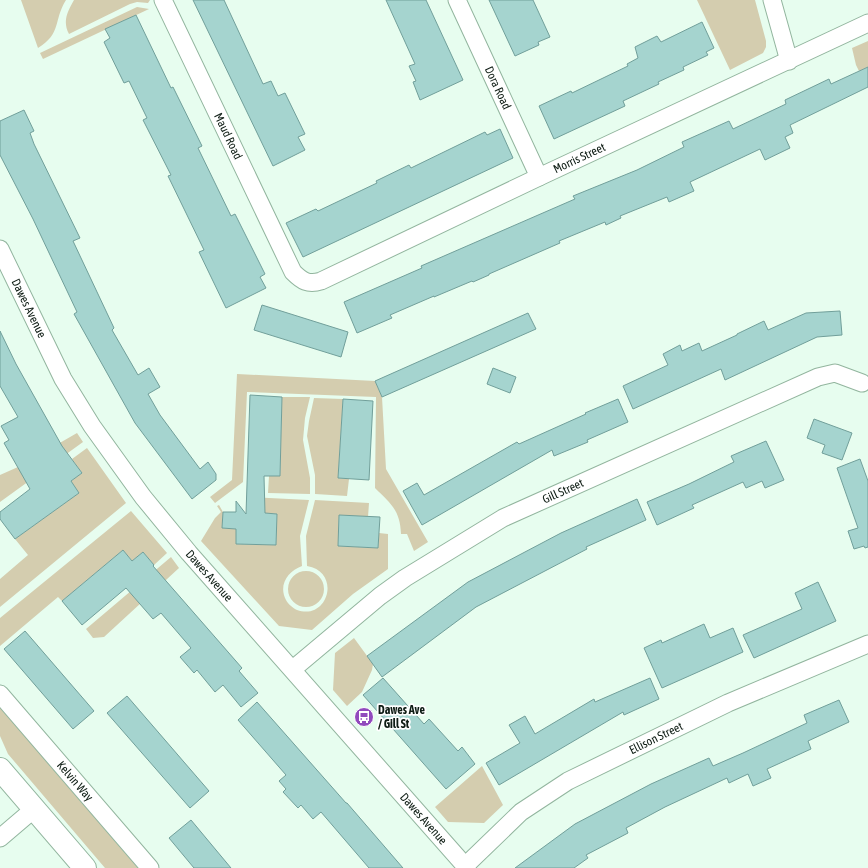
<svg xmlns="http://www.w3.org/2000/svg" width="868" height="868" font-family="'Asap Condensed',sans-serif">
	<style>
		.green { fill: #d4cdaf }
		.building { fill: #a5d4cf; stroke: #719f9a }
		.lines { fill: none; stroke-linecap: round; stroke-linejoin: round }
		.street-casing { stroke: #92b59e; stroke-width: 19 }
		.primary-casing { stroke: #92b59e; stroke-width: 24 }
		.street { stroke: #fff; stroke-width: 17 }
		.primary { stroke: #fff; stroke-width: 22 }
		.labels { text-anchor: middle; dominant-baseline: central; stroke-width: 3.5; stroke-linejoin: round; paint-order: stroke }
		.street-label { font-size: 12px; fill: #0e1c14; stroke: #fff }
		.poi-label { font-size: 12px; font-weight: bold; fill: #0e1c14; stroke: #fff; text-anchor: start }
	</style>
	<rect width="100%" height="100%" fill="#e7fdef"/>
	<path class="green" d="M21,0H66C53,21 62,33 38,48Z
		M74,0H150L148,3L137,2L130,4L69,34C62,21 68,11 74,0Z
		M697,0H755L766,41V47L763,53L730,70Z
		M137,7L149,9L43,59L40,53Z
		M868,41V67L859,71L856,65L852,48Z
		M237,374L375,381L382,397L386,469L428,542L414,551L407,534H401C400,510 391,504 375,488L376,397L247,392L243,482L215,503L210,497L232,480Z
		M282,397H310L305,418L303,440L310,478V494L268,493L269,476H280Z
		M314,398L343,399L338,478L349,479L347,496L315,494V475L307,436L309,421Z
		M77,433L83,442L0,502V475L18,467Z
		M87,448L126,503L0,607V579L28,555L15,539L79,493L71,481L82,473L72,459Z
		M249,497L309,500L300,536L302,566C288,571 278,585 286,600C288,604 293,608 297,610C328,621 342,572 307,566L306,536L315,500L369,503L368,517L339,515L338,546L378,548L379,533L388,534V569L353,594L312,630L279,626L201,541L215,518L221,512L217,506L219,505L223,512L222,528L236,529V544L276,545L277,514L248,512Z
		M131,511L167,553L154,565L143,552L132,561L123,550L62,601L58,597L0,646V618Z
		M171,557L179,568L104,637L93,638L86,629Z
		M288 589a18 18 0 1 1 36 0a18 18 0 1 1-36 0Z
		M354,638L373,664L372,670L362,692L347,706L333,690L335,653Z
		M0,707L138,868H105L8,754L0,736Z
		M482,766L503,805L484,823L448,822L435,807Z"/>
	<path class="building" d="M193,0H224L263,84L271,81L278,96L285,93L305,134L298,137L305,150L273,166Z
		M386,0H426L463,80L420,100L413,82L416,81L409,66L415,64Z
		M489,0H533L550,37L538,42L539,45L515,56Z
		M136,15L171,88L173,87L202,146L198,148L231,216L235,214L265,274L260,277L266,288L226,308L199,252L204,250L168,176L171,175L143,120L147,118L129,81L124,83L104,42L110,38L105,29Z
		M702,22L714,48L706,52L708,55L683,67L684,70L658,82L659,84L623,101L625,106L554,139L539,106L571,91L572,93L628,66L627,64L638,58L635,47L657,36L661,42Z
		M868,67V87L790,125L793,133L785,137L790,148L765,160L760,149L690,182L694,191L669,202L667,197L620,216L621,218L606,225L605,222L559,241L560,243L489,274V275L473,282L472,281L434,297V296L390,315L392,318L357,333L344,302L422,268L421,266L575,199L573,196L637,170L684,147L682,142L729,121L733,129L786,104L785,100L829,79L831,84Z
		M24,110L34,131L30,133L34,144L80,238L73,241L114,328L112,330L138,375L149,368L160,387L148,394L160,415L200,469L208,462L216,474V480L192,499L135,423L74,314L77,312L33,219L0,155V121Z
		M500,129L513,158L303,257L286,223L316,209L318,211L377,183L376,181L409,165L411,168L485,132L487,135Z
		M262,305L348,332L341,357L254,330Z
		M840,311L842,335L817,337L725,380L721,369L633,409L623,386L668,365L663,354L680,345L682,351L699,343L702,351L737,335V334L764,321L768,330L806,313Z
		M528,313L536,329L382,397L375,381Z
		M0,331L16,364L62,446L82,473L71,481L79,493L15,539L0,519V512L30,489L4,443L9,440L1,426L18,417L0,386Z
		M493,368L516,377L510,393L487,384Z
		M250,395L282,397L280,476H264L265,513L277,514L276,545L236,544V529L222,528L223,512H236V501L246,514Z
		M343,399L373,401L369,480L338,478Z
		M618,399L628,422L587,440L588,442L554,456L552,450L422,525L403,491L417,483L424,495L517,442L519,444L586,414L585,413Z
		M814,419L852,433L842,460L822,453L825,445L807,438Z
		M766,441L784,480L765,488L762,481L746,488L743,482L692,505L694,508L657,525L647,502L689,484L734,462L731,456Z
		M860,459L868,481V547L865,548L864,546L854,549L848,531L858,528L837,468Z
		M637,499L646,520L586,547L587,549L476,607L382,677L367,656L468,582L561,533Z
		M339,515L380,517L378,548L338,546Z
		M123,550L132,561L143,552L154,565L153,566L242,668L239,671L258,693L241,707L223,685L215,692L197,670L194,673L180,657L191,648L161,613L153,619L126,588L82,625L62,601Z
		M818,582L836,621L754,658L743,635L802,609L795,593Z
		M704,624L710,638L733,628L743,652L662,688L644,648L661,640L662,643Z
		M25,631L94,711L73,729L4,649Z
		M383,678L424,724L429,719L458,751L462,747L475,764L446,789L363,695Z
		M650,678L659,699L624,715L623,712L499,785L486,763L520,743L509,725L525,716L535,734L594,699L595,702Z
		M127,696L209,791L190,808L107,713Z
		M839,700L849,722L808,741L811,749L767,769L771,778L753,786L748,774L729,783L727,778L665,807L626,828L628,833L586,855L588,858L574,868H515L575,824L651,784L709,758L713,766L743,753L807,723L804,715Z
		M257,702L346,803H347L403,868H369L321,812L313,819L301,805L298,808L283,792L286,789L279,781L286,775L238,720Z
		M191,820L231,868H194L169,838Z"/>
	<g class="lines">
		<defs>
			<g id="street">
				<path id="s1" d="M163,0L293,272C302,281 308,285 321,281L539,177L868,23"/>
				<path id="s2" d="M457,0L539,177"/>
				<path d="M772,0L789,61"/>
				<path id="s3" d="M0,249L63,379L92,426L143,497L189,553L467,868"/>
				<path id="s4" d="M293,669L380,596L405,578L503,518L818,377L835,373L862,383"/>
				<path id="s5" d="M0,694L150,868"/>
				<path d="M0,838L34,809"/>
				<path id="s6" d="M465,866L521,812L568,781L728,703L868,644"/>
			</g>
			<path id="primary" d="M0,769L85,868"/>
		</defs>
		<use href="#street" class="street-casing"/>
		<use href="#primary" class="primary-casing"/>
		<use href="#street" class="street"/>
		<use href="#primary" class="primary"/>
	</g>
	<defs>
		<symbol id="bus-disc" viewBox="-11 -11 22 22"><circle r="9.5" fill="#914abd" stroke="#fff"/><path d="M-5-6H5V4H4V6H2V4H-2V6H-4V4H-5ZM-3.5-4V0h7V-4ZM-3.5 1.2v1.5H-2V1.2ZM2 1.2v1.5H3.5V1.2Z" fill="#fff"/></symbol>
	</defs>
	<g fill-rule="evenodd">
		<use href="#bus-disc" x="353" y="706" width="22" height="22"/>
	</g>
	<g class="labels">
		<g class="street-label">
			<text stroke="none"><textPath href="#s2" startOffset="97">Dora Road</textPath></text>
			<text stroke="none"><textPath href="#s1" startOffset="151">Maud Road</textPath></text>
			<text stroke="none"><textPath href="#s1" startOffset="619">Morris Street</textPath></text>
			<text stroke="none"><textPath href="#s3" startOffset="66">Dawes Avenue</textPath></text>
			<text stroke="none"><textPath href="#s4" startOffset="325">Gill Street</textPath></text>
			<text stroke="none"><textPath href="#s3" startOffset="390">Dawes Avenue</textPath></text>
			<text stroke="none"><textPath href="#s6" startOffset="232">Ellison Street</textPath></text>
			<text stroke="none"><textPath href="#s5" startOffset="115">Kelvin Way</textPath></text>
			<text stroke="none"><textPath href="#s3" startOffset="714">Dawes Avenue</textPath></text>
		</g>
		<g class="poi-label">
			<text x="378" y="710">Dawes Ave<tspan x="378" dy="14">/ Gill St</tspan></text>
		</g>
	</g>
</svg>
